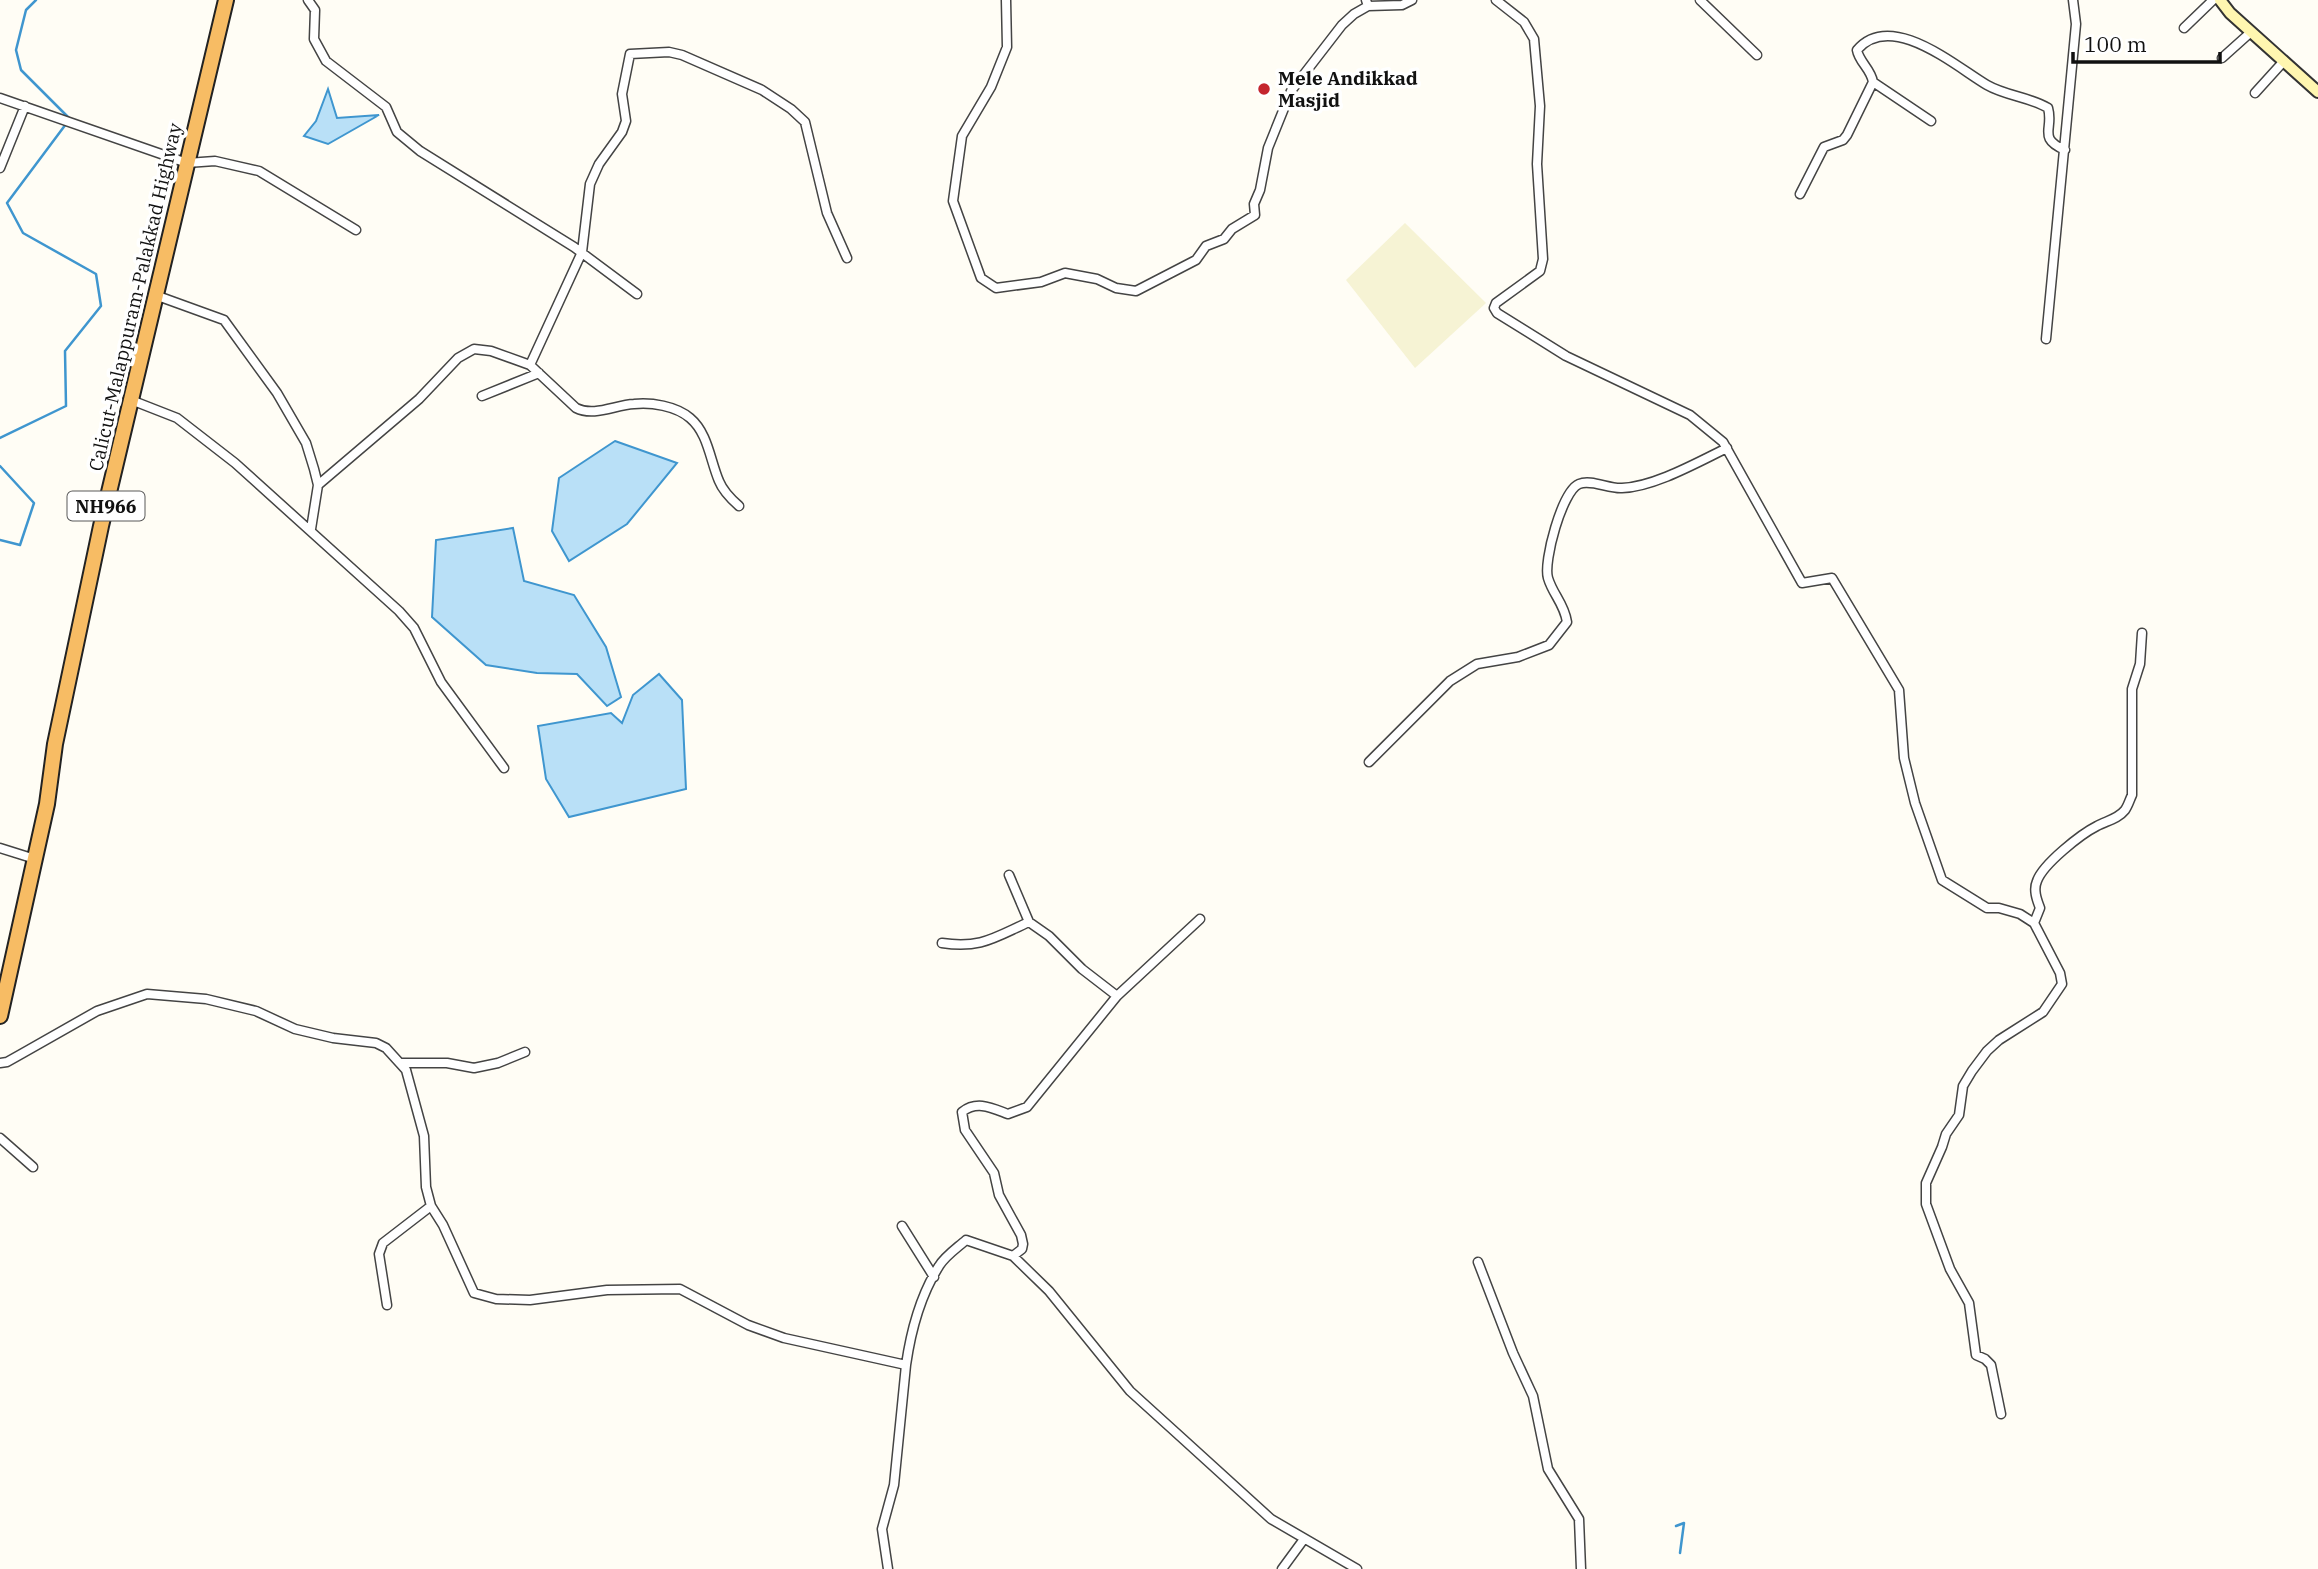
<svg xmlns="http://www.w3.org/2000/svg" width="2318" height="1569" font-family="'IBM Plex Serif',serif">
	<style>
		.farmland { fill: #f6f3d4 }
		.water { fill: #b9e0f7; stroke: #3f96cf; stroke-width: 2 }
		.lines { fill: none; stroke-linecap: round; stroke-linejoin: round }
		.stream { stroke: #3f96cf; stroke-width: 2.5 }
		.minor-casing { stroke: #444; stroke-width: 11 }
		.secondary-casing { stroke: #333; stroke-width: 14 }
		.trunk-casing { stroke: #222; stroke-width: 18 }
		.minor { stroke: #fff; stroke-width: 8 }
		.secondary { stroke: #fff6b0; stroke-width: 10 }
		.trunk { stroke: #f7bc64; stroke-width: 14 }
		.poi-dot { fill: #c4262e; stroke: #fff; stroke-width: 2.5 }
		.labels { text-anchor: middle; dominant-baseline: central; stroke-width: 7; stroke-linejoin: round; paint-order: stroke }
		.shield { fill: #fff; stroke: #585858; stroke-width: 2 }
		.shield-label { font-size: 18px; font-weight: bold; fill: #111 }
		.poi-label { font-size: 19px; font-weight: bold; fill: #111; stroke: #fff; text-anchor: start }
		.street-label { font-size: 19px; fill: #111; stroke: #fff }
	</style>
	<rect width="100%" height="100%" fill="#fffdf5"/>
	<path class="farmland" d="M1405,223L1486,303L1415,368L1346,280Z"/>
	<path class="water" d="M328,89L337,118L379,115L328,144L304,136L316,121Z
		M615,441L677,463L627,524L569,561L552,531L559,478Z
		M513,528L524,581L574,595L606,647L621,697L607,706L577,674L537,673L486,665L432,617L436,540Z
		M659,674L682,700L686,789L569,817L546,779L538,726L611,713L622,723L633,695Z"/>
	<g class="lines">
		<path class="stream" d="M36,0L26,10L16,50L21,70L69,118
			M0,438L66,406L65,351L101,306L96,274L23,233L7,203L66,124
			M0,466L34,503L20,545L0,540
			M1676,1526L1684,1523L1680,1553"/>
		<defs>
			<path id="minor" d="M308,0L315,10L314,39L326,61L386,107L397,132L420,151L574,247L637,294
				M1006,0L1007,47L991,87L962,136L953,201L981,278L996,288L1041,282L1065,273L1097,279L1116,288L1136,291L1196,260L1206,246L1224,239L1232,229L1255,215L1254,204L1260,190L1268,148L1291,91L1342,25L1354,14L1368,6L1366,0
				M1496,0L1524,22L1534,39L1540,106L1537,164L1543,259L1540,271L1496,303L1494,308L1497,313L1566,356L1690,415L1723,442L1802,583L1832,578L1899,690L1904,758L1915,803L1942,880L1987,908H1999L2020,914L2034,923L2060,973L2062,984L2043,1012L1999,1040L1987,1051L1972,1071L1963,1086L1959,1115L1946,1134L1942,1147L1926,1183V1204L1950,1269L1969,1303L1976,1355L1985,1359L1991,1365L2001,1414
				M1700,0L1757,55
				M1368,6L1402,5L1412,0
				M2184,28L2213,0
				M2222,58L2251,32
				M1873,82L1931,121
				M2255,93L2284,61
				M0,98L187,163L215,161L259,171L356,230
				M0,168L25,106
				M1800,194L1824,147L1843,140L1847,135L1873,82C1871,69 1859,62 1857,50C1891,10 1955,66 1987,85C2006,96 2030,97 2048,108C2054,129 2037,138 2065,150
				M155,295L224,320L277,393L306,443L314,469L318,485L311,529
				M2046,339L2076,24L2073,0
				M530,365L582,252L590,184L599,164L622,132L626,121L622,94L630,54L669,52L682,55L762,90L791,109L805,122L827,213L847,258
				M482,396L539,373
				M131,400L177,418L235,463L399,611L414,628L441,682L504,768
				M318,485L419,399L458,358L474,349L491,351L530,365L576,408C594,417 615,405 634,404C651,402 676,406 690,418C708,433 710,460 719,481C723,491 731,499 739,506
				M1369,762L1450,681L1477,664L1518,657L1549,645L1567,622C1564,603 1553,595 1548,578C1543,562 1562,491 1579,484C1591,479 1609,489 1622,488C1654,487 1698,462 1727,448
				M0,848L35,859
				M1009,875L1029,922L1049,936L1082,969L1117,996L1027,1107L1008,1114C992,1108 977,1100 962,1112L965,1130L994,1173L999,1195L1021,1235L1023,1244L1022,1249L1013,1256
				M2034,923L2040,908C2037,900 2033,890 2037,881C2043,864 2081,834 2097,826C2106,821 2118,819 2125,810C2128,806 2130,799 2132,795V689L2140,664L2142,633
				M942,943C981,949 995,937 1029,922
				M1117,996L1200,919
				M0,1063L7,1062L23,1053L97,1011L147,994L206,999L256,1011L295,1029L333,1038L376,1043L386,1048L406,1070L424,1136L426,1187L431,1206L443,1225L474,1293L496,1299L530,1300L607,1290L680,1289L748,1325L784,1338L906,1365C911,1330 920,1296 939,1266C945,1256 957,1248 966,1240L1013,1256L1049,1291L1130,1391L1183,1439L1271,1519L1357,1569
				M400,1063H447L474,1068L498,1063L525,1052
				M0,1138L33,1167
				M902,1226L934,1277
				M1478,1262L1513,1353L1533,1396L1548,1469L1579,1519L1581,1569
				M387,1305L379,1254L383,1243L431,1206
				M888,1569L882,1529L894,1485L906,1365
				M1282,1569L1304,1539"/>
			<path id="secondary" d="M2220,0L2230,13L2318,92"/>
			<path id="trunk" d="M0,1016L47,804L55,744L101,526L226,0"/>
		</defs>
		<use href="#minor" class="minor-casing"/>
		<use href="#secondary" class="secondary-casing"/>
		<use href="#trunk" class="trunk-casing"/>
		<use href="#minor" class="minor"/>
		<use href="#secondary" class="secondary"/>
		<use href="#trunk" class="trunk"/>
	</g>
	<circle class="poi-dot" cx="1264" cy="89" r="7"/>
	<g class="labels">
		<rect class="shield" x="67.5" y="491.5" width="77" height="29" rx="5"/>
		<g class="shield-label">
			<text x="106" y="506">NH966</text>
		</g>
		<g class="poi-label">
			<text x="1278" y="78">Mele Andikkad<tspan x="1278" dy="22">Masjid</tspan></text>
		</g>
		<g class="street-label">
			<text transform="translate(135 297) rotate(-77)">Calicut-Malappuram-Palakkad Highway</text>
		</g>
	</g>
	<path d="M2073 52v10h147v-10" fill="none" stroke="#111111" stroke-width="3.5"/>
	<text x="2084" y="52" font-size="21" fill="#111111" stroke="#ffffff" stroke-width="5" paint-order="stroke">100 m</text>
</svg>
